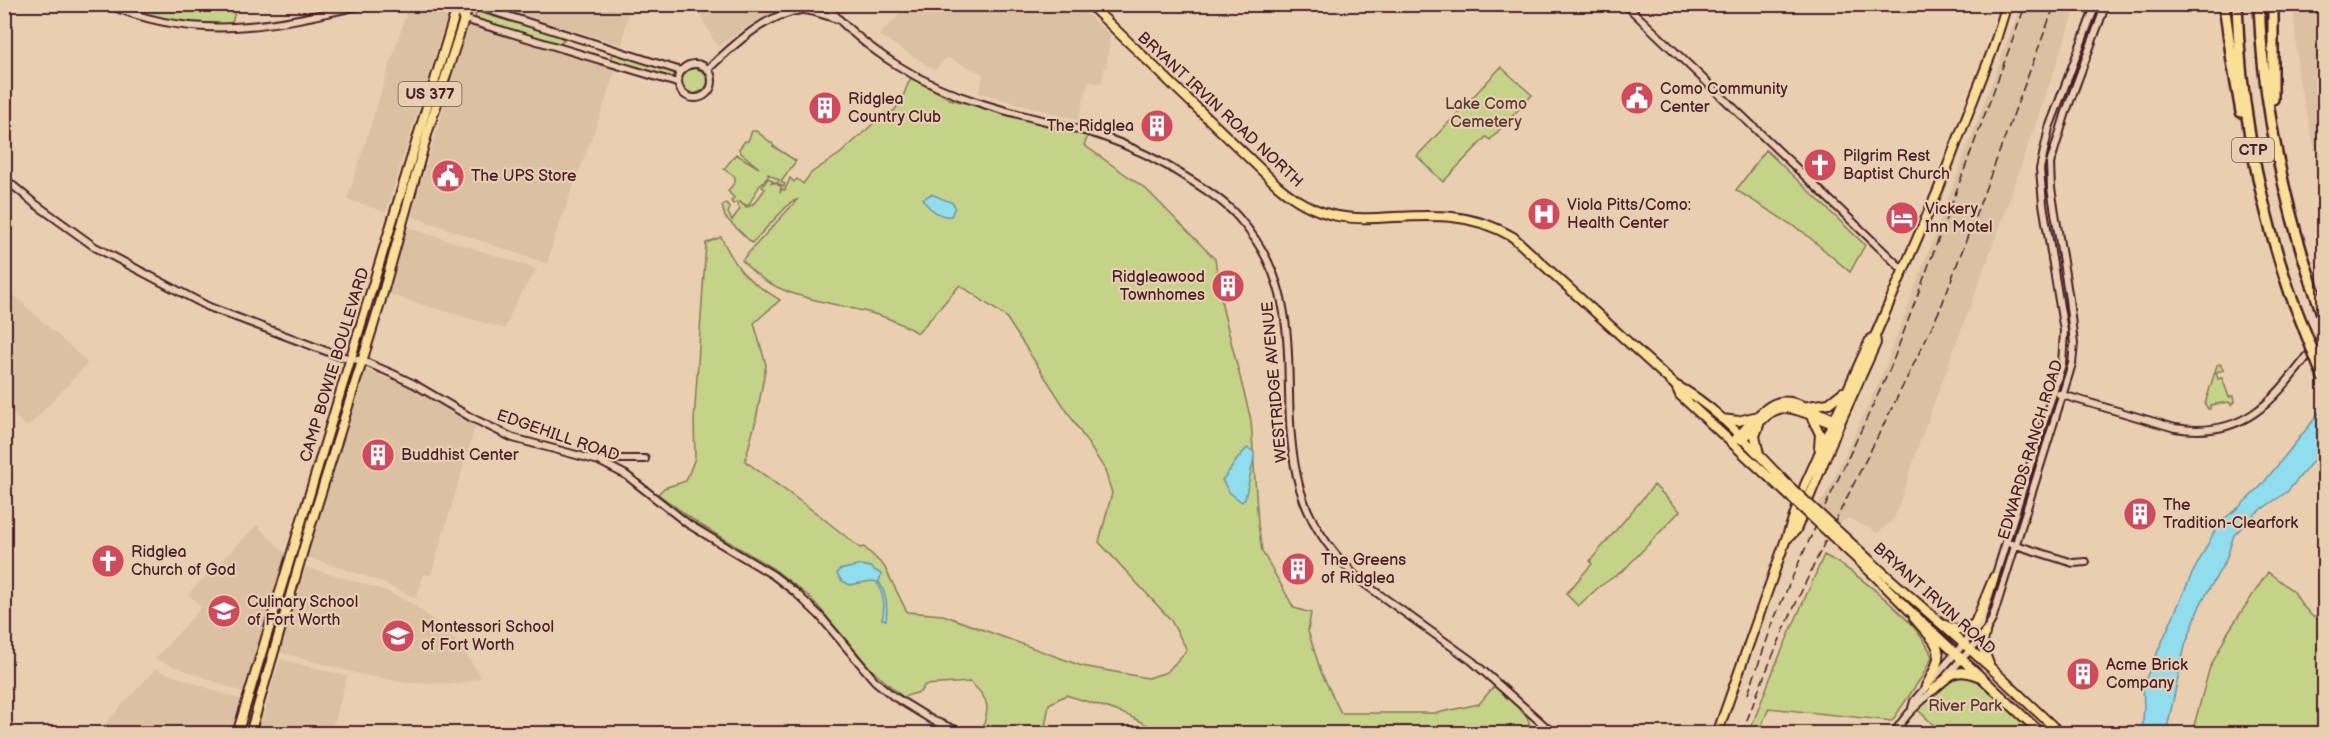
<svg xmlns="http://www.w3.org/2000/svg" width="2329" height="738" font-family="'Balsamiq Sans',sans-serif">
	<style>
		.built { fill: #dbc1a1 }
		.green { fill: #c4d387; stroke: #877959; stroke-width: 1.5 }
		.water { fill: #8fdded; stroke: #73919f; stroke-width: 1.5 }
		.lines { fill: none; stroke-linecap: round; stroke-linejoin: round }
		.minor-casing { stroke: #4a1f2b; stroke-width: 10 }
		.major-casing { stroke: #4a1f2b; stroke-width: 12 }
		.highway-casing { stroke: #4a1f2b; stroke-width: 14 }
		.minor { stroke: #e9cfb0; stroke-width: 6 }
		.major { stroke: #fadf96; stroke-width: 8 }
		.highway { stroke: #fadf96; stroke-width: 9 }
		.rail { stroke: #4a1f2b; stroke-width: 1.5; stroke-dasharray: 9 4.5; stroke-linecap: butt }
		.major-bridge-casing { stroke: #4a1f2b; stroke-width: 12; stroke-linecap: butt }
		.highway-bridge-casing { stroke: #4a1f2b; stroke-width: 14; stroke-linecap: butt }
		.major-bridge { stroke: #fadf96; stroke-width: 8 }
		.highway-bridge { stroke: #fadf96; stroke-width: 9 }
		.labels { text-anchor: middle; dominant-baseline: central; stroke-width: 4.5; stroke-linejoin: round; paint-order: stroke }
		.shield { fill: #e9cfb0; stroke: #7a5453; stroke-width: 1.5 }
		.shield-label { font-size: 15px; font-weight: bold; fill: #4a1f2b }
		.poi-label { font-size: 16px; fill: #4a1f2b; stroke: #e9cfb0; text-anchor: start }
		.park-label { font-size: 16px; fill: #5c3a39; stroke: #e9cfb0 }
		.street-label { font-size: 16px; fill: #4a1f2b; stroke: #e9cfb0 }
	</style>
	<rect width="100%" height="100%" fill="#e9cfb0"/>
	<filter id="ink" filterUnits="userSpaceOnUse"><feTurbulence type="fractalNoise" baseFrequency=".0167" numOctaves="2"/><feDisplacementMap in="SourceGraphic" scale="12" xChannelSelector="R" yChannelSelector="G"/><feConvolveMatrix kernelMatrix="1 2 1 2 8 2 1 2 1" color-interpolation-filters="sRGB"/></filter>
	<g filter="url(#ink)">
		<path class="built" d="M694,4H789V5L746,27L718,47Z
			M489,5H630L622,45Z
			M908,5H1078L1110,35L1107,65L1103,71L1104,72L1101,84L1089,81L1078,120L979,93L983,74L947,57L935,70L879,35Z
			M2021,5H2077L2003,218L1922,436L1894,519L1878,533L1849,518L1838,524L1818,507L1831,485L1880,380Z
			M2293,5H2324V187L2299,82Z
			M408,8H420L448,14L386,212L347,199Z
			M469,24L615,70L604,105L555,236L547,264L411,216Z
			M407,227L537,269L517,300L505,329L387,294Z
			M4,286L88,363L27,428L5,406Z
			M363,369L413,388L476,424L431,575L424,574L416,598L376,580L308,557Z
			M257,525L287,555L247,694L155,659L202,607L188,594Z
			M306,567L384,590L414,605L445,629L458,643L480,675V679L457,684L408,683L363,675L279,652Z
			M280,659L347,676L336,718L328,733H258Z
			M155,669L244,701L233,733L96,734Z"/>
		<path class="green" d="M143,5H237L231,26C201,26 166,26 139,13V9Z
			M478,12L560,36L564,41L559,44L476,19L475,14Z
			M612,53L674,70V76L670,78L612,60Z
			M1501,67L1532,95L1490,140L1486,137L1443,182L1417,156Z
			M695,68L704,72L708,82L704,90L694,94L684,89L681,79L686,71Z
			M911,77L950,99L1088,136L1084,145L1146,189L1215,259L1223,310L1251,420L1258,524L1262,551L1294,608L1311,613L1308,631L1321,672L1341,713H1437L1479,704L1495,685L1527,717L1533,733H1160C1132,713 1098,705 1066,695L1049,704L1044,733H981C989,708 992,701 970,682L925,685L920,692L903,697L872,670L811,598L774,569L699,524L658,494L664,488L686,481L695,458L694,421L706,243L721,237C740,275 744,277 780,300L754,323L766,365L756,420L745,461L819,515L860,548L864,547L884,566L907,612L943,615L1082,666L1148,678L1167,672L1187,650L1170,619L1099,542L1112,493L1104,468L1006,317L960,285L918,333C907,327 896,321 884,317C838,301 775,302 742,260L797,200L791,202L752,243L725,217L722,206L726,203L730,208L728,213L732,220L740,209L736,202L733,204L731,201L734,198L728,191L735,182V177L724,169L736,154L759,168L740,152L739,149L745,141H748L752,131H756L773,144V146L796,161L781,182L785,184L784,187L777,183L779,180L768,174V177L760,185L748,206L738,201L746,207C755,206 760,195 765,189L762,187L768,178L774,182L770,183H775L781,187L780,193L782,189L785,190L790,178L794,182L797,179L803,184L811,173L841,153L885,113L894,111L901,101Z
			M1766,150L1865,245L1850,272L1803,232L1736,190Z
			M2220,364L2224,370L2216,372L2218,379L2222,378L2229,397L2233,396L2234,402L2231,405L2229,402L2210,405V409H2208L2205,404L2217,365Z
			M1654,485L1680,511L1625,569L1599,587L1578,606L1566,594L1592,564L1590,561Z
			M1824,555C1855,571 1922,624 1932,657L1923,675L1892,721L1769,708L1758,733H1749L1775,666Z
			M2268,572L2294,592L2302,605L2312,616H2324V733H2192L2209,670L2228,632Z
			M1957,676L1977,679L2036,733H1942L1918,710Z"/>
		<path class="water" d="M931,194L953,203L955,207L951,216C941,218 927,208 923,199Z
			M2324,407V448L2287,492L2256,513L2234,535L2226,560L2200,605L2185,646L2166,733H2142L2144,707L2143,685L2191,576L2219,523L2239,507L2261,486Z
			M1248,448L1254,452V458L1245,499L1242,502L1229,492L1222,480C1231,471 1239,453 1248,448Z
			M862,565L870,567L881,574L879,582C886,593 888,606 886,620L882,619C886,606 883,594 877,582L871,581L850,585L842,581L837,574L839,570Z"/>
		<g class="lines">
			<defs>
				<path id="minor" d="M107,4C198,44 276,25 368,4
					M443,4L456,8
					M470,4L681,71
					M825,4C864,50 923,86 980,103C1019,116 1059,123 1098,135C1132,146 1163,162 1192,181C1208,191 1225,202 1238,217C1315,303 1273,391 1300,489C1310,525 1335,557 1362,582L1472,661L1554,734
					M1625,4L1903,270
					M456,8L464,19L677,83
					M678 81a17 17 0 1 1 34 0a17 17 0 1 1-34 0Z
					M708,69C734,45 764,15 801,10C811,9 827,16 837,19
					M4,178L34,203L95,247L209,307L339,356L363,361L391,373L414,384L472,418L513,438L599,461L626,475L688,524L773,575L795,592L820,616L875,681L893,696L932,720L966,734
					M2059,394L2175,428C2254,441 2280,389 2324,335
					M599,461L611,459H645
					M2006,542L2073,563L2086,562
					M1947,675L1983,636L1992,620L2072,364L2074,344L2069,299L2051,188L2050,164L2066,112L2106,4
					M1912,708L1914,701L1980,625L2062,364L2064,331L2043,204L2040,169L2049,128L2096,4
					M1894,734C1906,712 1920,704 1936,687"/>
				<path id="major" d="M1089,4L1277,185C1338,238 1383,210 1452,217C1474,219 1494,226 1513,237L1675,385C1716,405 1755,452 1788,485
					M1676,386L1680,395L1784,491
					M1808,406L1829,403L1843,392
					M1810,414L1820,434L1819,447
					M1722,419L1738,421L1754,417
					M1759,425L1755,436L1759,454
					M1735,440C1780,391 1777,394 1836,420
					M1742,440C1779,402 1777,401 1828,422
					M1788,538L1796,530L1838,427L1876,343L1875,336
					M1879,569L1991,668L2061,734
					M1873,574L1908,609L2042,734
					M1914,618C1939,647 1948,648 1926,686
					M1945,625C1956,631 1965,631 1975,623L1994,577
					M1985,633L1982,646L1989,664
					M1933,690C1950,675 1955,667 1978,676
					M237,734L458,4
					M250,734L305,544L379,307L428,131L469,4
					M1717,734L1805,485L1870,340L1875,336L1939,188L1993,49L2007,4"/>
				<path id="highway" d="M2224,4L2232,61L2241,112
					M2237,4C2240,102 2258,200 2290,293
					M2259,4C2263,112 2287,218 2324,319
					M2273,4V99"/>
			</defs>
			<use href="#minor" class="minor-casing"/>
			<use href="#major" class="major-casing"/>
			<use href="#highway" class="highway-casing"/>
			<use href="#minor" class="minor"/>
			<use href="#major" class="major"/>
			<use href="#highway" class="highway"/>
			<path class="rail" d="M1748,694L1775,617L1799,562L1890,369L2026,4
				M1742,734C1795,586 1875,449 1941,307L2055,4"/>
			<defs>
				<path id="major-bridge" d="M1788,485L1879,569
					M1784,491L1873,574"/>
				<path id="highway-bridge" d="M2290,293L2324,380"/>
			</defs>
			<use href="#major-bridge" class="major-bridge-casing"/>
			<use href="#highway-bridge" class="highway-bridge-casing"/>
			<use href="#major-bridge" class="major-bridge"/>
			<use href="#highway-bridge" class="highway-bridge"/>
		</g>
	</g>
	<defs>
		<symbol id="civic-disc" viewBox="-11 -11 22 22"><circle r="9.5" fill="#d1495b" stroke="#e9cfb0"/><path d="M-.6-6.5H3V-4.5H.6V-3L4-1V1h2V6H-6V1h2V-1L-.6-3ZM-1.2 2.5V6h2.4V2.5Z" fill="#fff"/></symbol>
		<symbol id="building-disc" viewBox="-11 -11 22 22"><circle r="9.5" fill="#d1495b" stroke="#e9cfb0"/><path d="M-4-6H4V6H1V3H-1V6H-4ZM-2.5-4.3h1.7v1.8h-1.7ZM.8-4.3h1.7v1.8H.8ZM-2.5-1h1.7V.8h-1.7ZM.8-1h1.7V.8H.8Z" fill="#fff"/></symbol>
		<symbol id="church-disc" viewBox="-11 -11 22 22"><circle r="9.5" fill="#d1495b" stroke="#e9cfb0"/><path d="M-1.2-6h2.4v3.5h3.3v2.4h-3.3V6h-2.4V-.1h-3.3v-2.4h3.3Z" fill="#fff"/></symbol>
		<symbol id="hospital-disc" viewBox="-11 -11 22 22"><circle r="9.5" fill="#d1495b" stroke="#e9cfb0"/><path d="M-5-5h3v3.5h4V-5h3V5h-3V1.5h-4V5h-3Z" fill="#fff"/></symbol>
		<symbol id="hotel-disc" viewBox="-11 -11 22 22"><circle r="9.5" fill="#d1495b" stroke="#e9cfb0"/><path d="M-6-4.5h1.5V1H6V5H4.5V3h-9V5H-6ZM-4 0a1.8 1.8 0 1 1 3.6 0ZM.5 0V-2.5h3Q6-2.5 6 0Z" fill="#fff"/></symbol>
		<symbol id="school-disc" viewBox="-11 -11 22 22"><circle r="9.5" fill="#d1495b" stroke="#e9cfb0"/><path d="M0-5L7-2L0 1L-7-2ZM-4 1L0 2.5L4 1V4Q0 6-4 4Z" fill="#fff"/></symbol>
	</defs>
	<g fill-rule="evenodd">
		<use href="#civic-disc" x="1618" y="79" width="38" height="38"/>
		<use href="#building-disc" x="806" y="89" width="38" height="38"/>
		<use href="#building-disc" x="1138" y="107" width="38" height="38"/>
		<use href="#church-disc" x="1801" y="146" width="38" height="38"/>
		<use href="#civic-disc" x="429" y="157" width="38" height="38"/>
		<use href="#hospital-disc" x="1525" y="195" width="38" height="38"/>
		<use href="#hotel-disc" x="1883" y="199" width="38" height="38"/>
		<use href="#building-disc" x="1209" y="267" width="38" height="38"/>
		<use href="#building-disc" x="359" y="436" width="38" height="38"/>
		<use href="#building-disc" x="2121" y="495" width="38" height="38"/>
		<use href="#church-disc" x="89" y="542" width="38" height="38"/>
		<use href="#building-disc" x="1279" y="550" width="38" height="38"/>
		<use href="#school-disc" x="205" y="592" width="38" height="38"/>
		<use href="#school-disc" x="379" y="617" width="38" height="38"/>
		<use href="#building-disc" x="2064" y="655" width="38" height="38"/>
	</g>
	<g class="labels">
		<g class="shield">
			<rect x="398.5" y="82" width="63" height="24" rx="4.5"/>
			<rect x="2232" y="138" width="42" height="24" rx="4.5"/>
		</g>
		<g class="shield-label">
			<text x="430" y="94">US 377</text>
			<text x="2253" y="150">CTP</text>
		</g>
		<g class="poi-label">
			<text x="1660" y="89">Como Community<tspan x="1660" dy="18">Center</tspan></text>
			<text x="848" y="99">Ridglea<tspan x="848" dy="18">Country Club</tspan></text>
			<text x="1134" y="126" text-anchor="end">The Ridglea</text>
			<text x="1843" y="156">Pilgrim Rest<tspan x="1843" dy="18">Baptist Church</tspan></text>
			<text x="471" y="176">The UPS Store</text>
			<text x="1567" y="205">Viola Pitts/Como:<tspan x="1567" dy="18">Health Center</tspan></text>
			<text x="1925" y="209">Vickery<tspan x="1925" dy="18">Inn Motel</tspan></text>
			<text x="1205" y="277" text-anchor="end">Ridgleawood<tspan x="1205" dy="18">Townhomes</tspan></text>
			<text x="401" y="455">Buddhist Center</text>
			<text x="2163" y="505">The<tspan x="2163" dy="18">Tradition-Clearfork</tspan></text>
			<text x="131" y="552">Ridglea<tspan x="131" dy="18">Church of God</tspan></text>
			<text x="1321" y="560">The Greens<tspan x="1321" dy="18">of Ridglea</tspan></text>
			<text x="247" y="602">Culinary School<tspan x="247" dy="18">of Fort Worth</tspan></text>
			<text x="421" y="627">Montessori School<tspan x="421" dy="18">of Fort Worth</tspan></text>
			<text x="2106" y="665">Acme Brick<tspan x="2106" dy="18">Company</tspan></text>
		</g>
		<g class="park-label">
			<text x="1486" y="104">Lake Como<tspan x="1486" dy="18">Cemetery</tspan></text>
			<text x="1965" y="706">River Park</text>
		</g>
		<g class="street-label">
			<text transform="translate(1220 110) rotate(43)">BRYANT IRVIN ROAD NORTH</text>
			<text transform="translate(335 365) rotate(-73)">CAMP BOWIE BOULEVARD</text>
			<text transform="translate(1275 382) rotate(-95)">WESTRIDGE AVENUE</text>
			<text transform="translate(558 436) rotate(19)">EDGEHILL ROAD</text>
			<text transform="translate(2031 450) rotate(-73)">EDWARDS RANCH ROAD</text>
			<text transform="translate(1934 599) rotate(42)">BRYANT IRVIN ROAD</text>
		</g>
	</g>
	<rect width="2329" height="738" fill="none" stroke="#e9cfb0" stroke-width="24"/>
	<rect x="12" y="12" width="2305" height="714" fill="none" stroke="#4a1f2b" stroke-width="2" filter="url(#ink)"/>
</svg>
